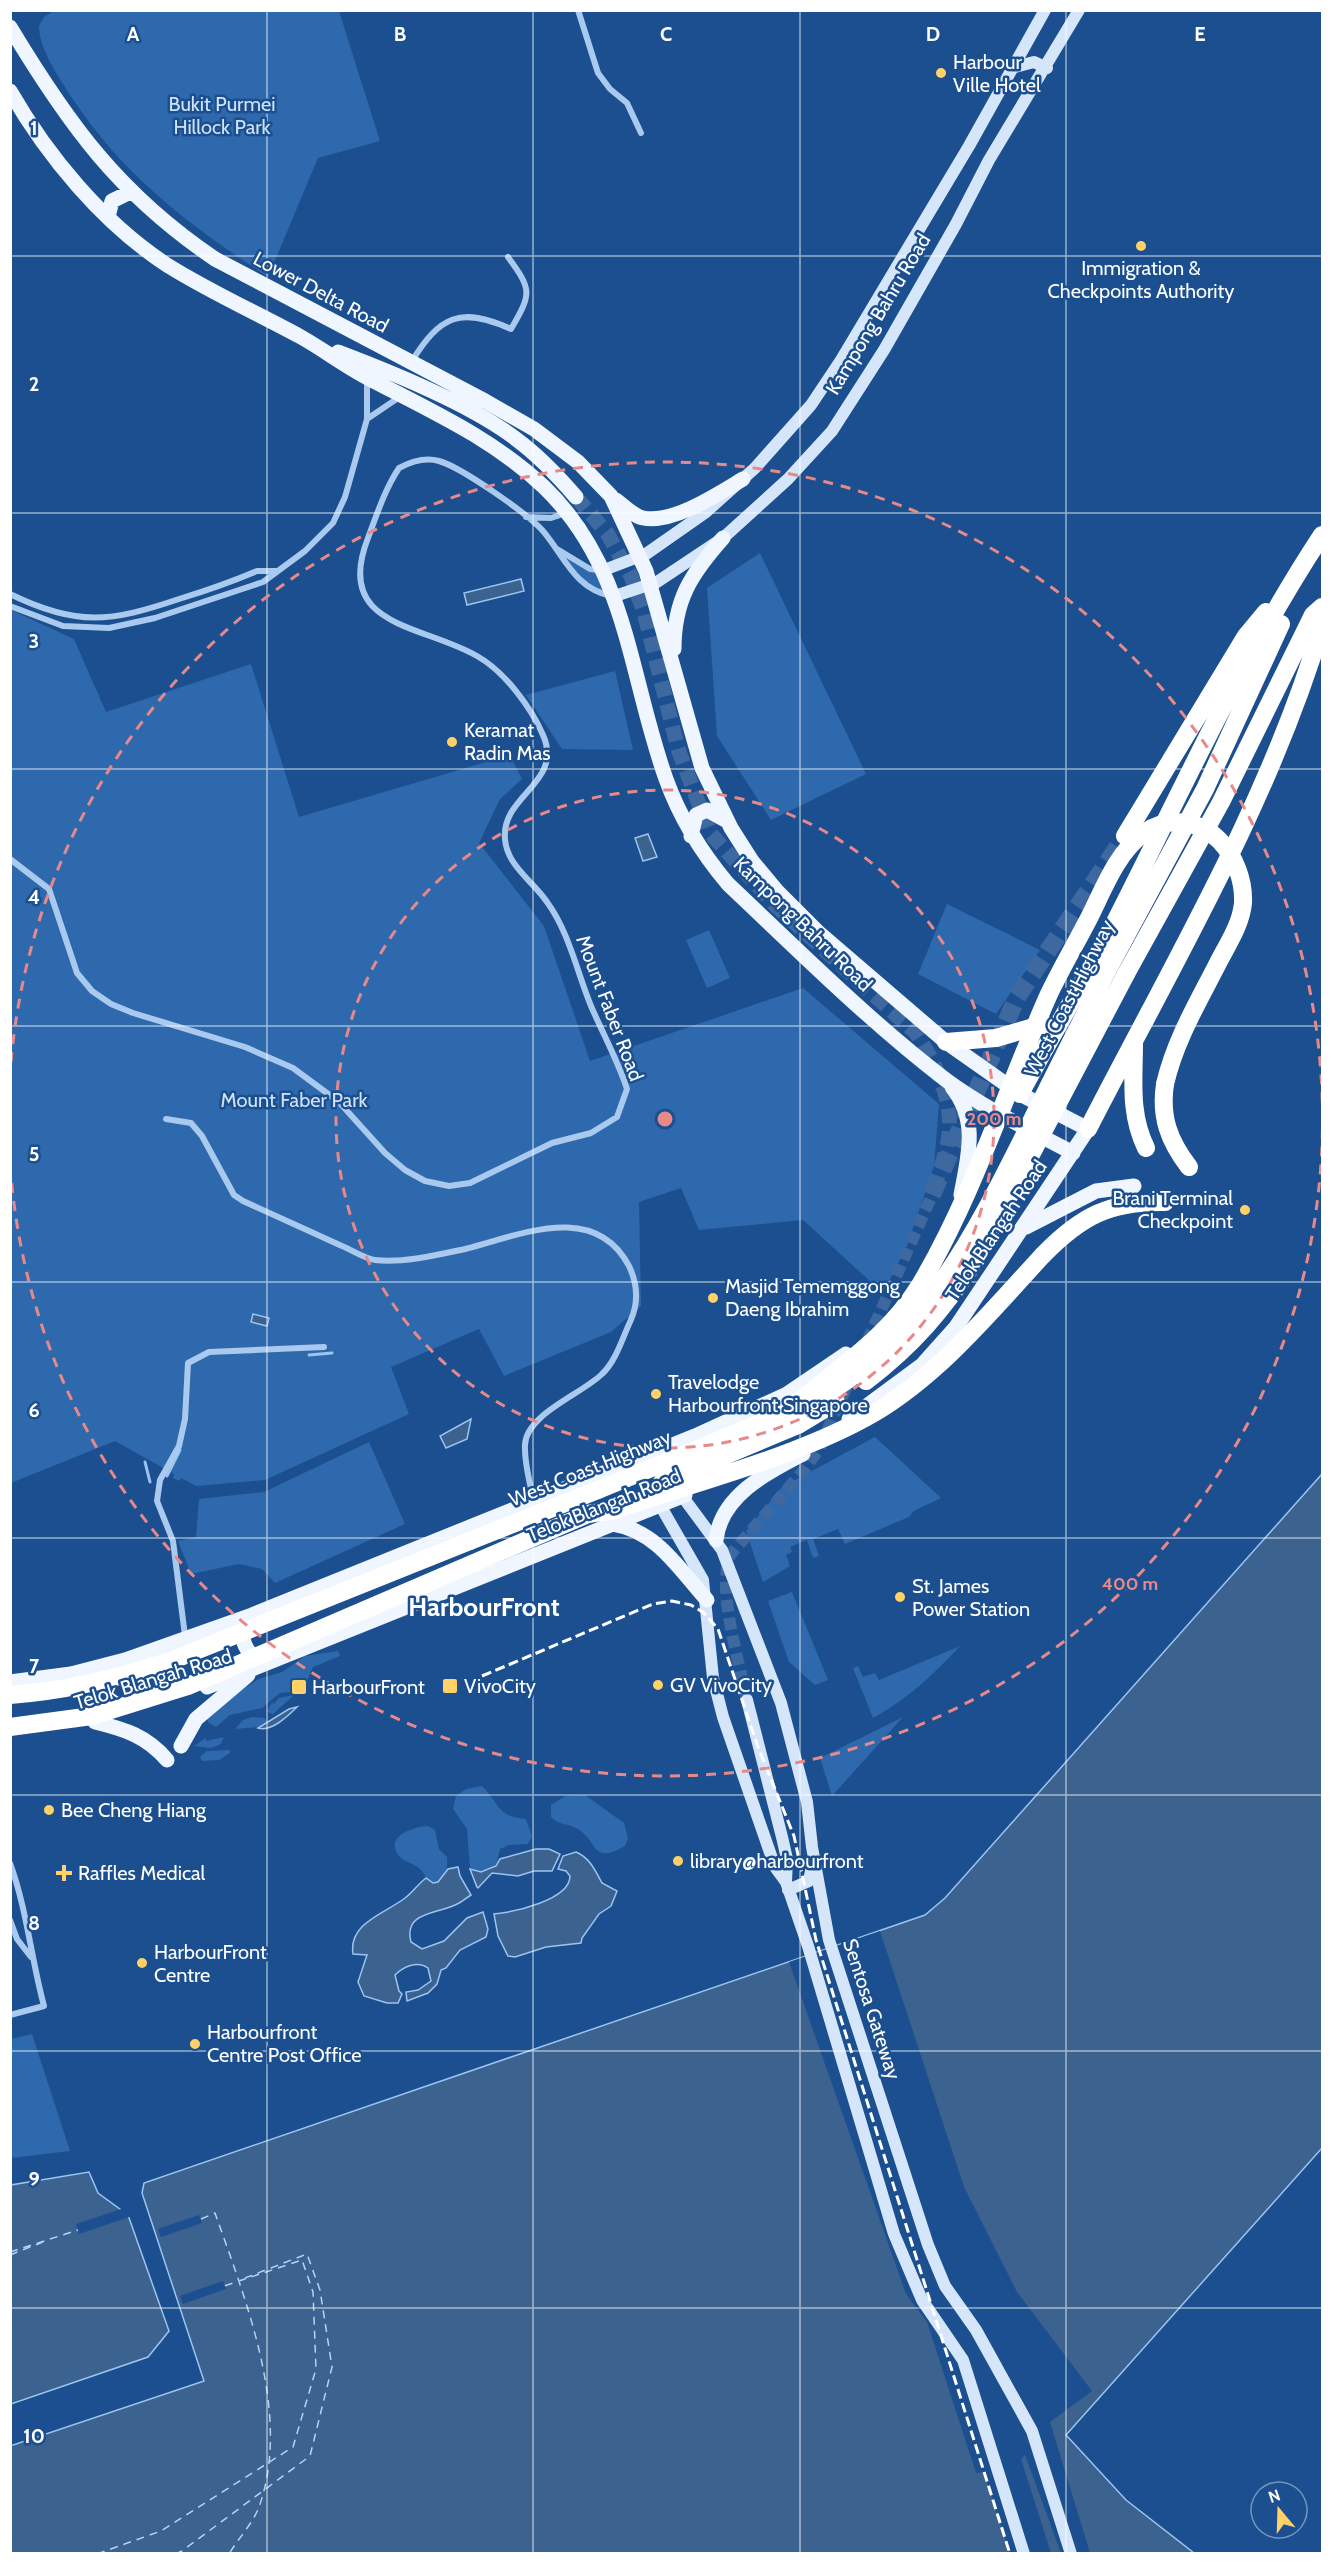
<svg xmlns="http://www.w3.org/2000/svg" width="1333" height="2564" font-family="Cabin,sans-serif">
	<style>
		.green { fill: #2e69ad }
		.water { fill: #3c6290; stroke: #9cc4f0; stroke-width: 1.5 }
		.pier { fill: #1b4f8f }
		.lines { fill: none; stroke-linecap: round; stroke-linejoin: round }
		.stream { stroke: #9cc4f0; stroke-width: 3 }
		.ferry { stroke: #b5d3f5; stroke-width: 1.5; stroke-dasharray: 8 6; stroke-linecap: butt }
		.secondary-tunnel { stroke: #3d69a0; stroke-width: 12; stroke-dasharray: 12 6; stroke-linecap: butt }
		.primary-tunnel { stroke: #3d69a0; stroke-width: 15; stroke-dasharray: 15 8; stroke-linecap: butt }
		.highway-tunnel { stroke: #3d69a0; stroke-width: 18; stroke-dasharray: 18 9; stroke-linecap: butt }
		.street { stroke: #a9c9ee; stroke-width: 6 }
		.secondary { stroke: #d6e6fa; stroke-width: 12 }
		.primary { stroke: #f0f6ff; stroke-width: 15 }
		.highway { stroke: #fff; stroke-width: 18 }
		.rail { stroke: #fff; stroke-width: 3; stroke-dasharray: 10 4.5; stroke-linecap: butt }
		.highway-bridge { stroke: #fff; stroke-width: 18 }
		.grid { fill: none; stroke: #fff; stroke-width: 1.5; stroke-opacity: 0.55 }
		.ring { fill: none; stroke: #e88989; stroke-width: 3; stroke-dasharray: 10 8 }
		.poi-dot { fill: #ffd166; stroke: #1b4f8f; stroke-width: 2 }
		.labels { text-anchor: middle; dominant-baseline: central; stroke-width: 5; stroke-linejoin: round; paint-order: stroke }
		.poi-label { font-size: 20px; fill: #fff; stroke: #1b4f8f; text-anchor: start }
		.park-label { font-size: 20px; fill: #cfe3fa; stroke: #1b4f8f }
		.street-label { font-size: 20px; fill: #fff; stroke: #1b4f8f }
		.district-label { font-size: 26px; font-weight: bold; fill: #fff; stroke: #1b4f8f }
		.grid-label { font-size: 20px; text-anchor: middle; font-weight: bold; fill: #fff; stroke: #1b4f8f; stroke-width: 5; stroke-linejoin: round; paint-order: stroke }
		.centre { fill: #e88989; stroke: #1b4f8f; stroke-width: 3 }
		.ring-label { font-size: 18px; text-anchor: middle; font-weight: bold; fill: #e88989; stroke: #1b4f8f; stroke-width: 5; stroke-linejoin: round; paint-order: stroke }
	</style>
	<rect width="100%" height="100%" fill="#1b4f8f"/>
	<path class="green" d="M54,11H339L380,141L318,158L268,277C182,220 119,173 63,84C53,68 39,45 39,26L44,17Z
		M557,549L584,566L604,570L615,596L581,583Z
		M760,553L866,774L771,820L717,736L707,588Z
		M11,610L74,639L106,712L251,664L299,817L510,755L522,779L500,799L479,843L544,926L590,1061L803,988L939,1104L934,1166L907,1246L883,1293L803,1220L699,1230L681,1188L639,1202L641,1306L611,1332L504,1376L479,1329L391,1367L409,1414L265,1480L196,1486L181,1478L179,1481L173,1478L174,1474L115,1441L11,1483Z
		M615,671L633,750L562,749L526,695Z
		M947,904L1040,950L996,1014L918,974Z
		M709,930L730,978L707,988L686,940Z
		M875,1437L941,1498L914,1511L909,1517L845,1544L838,1529L813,1539L819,1556L813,1558L807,1540L790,1547L792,1552L786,1555L790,1566L763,1582L746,1531L782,1487Z
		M369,1442L405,1524L275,1583L262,1569L239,1564L191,1574L178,1541L196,1537L199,1499L264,1492Z
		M792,1592L828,1680L815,1685L789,1662L768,1601Z
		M960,1646C933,1675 908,1699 873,1718L853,1668L858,1666L863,1677L875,1673L879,1680Z
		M338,1651L340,1656L313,1667L303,1691L280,1693L262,1708L230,1715L216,1727L209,1723L205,1715L243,1689L259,1679L282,1672L305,1656Z
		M294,1695L273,1714L267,1712L272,1702L274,1704L279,1698Z
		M252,1717L264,1718L268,1722L259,1727L235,1729L243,1720Z
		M903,1717L832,1796L820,1758Z
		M224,1737L221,1744L211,1748L194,1746L206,1738V1741Z
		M230,1750V1753L219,1760L202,1761L200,1757L207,1751Z
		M482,1786C500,1804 497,1817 526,1819L532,1836L528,1844L509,1845L500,1849L496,1866L480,1873L470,1869L467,1829L453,1809L456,1796L466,1789Z
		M585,1795L624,1823L628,1838L625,1846C590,1866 599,1840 576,1828C567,1823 558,1825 551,1817V1805L565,1796Z
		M428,1826L435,1830L439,1849L447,1857C448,1869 446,1881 433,1883C426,1880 425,1874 420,1869C414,1863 405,1863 399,1856C384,1836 413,1827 428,1826Z
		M32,2034L70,2151L11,2158V2039Z"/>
	<path class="water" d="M521,579L524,591L467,605L464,593Z
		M648,834L657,857L643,861L635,838Z
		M253,1314L269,1318L267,1326L251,1322Z
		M471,1419L467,1439L446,1448L440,1436Z
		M1322,1474V2148L1066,2435L1126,2500L1194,2553H11L10,2446L204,2381L142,2193L144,2183L925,1915L945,1898Z
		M297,1707C287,1717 271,1732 258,1728L289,1709Z
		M536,1849H549L560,1854L552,1871H534L518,1876L492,1873L478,1888L477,1887L470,1869L481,1872L496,1866L500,1859Z
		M576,1852C590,1858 595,1870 602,1883L617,1891L611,1906L599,1914L582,1938L581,1943L546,1947L515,1957L508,1956L498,1936L494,1914C514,1912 570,1900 570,1876L566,1871L558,1869L563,1856Z
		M458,1867L460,1876L471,1895C466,1898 461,1903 455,1905C437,1914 403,1912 411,1942L422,1949L444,1941L467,1918L483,1912L488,1929L486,1937L460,1950L446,1968L441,1970L437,1984L428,1993L407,2001L406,1992L418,1990L431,1981L428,1968C417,1960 403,1967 395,1975L399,1991L402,1994L398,2003H387L364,1996L358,1982L367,1955L353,1954C348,1923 386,1913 405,1898C413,1892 418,1884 426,1878L433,1883L438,1882L448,1869Z
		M89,2172L98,2193L128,2215L169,2331L148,2357L11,2404V2185Z"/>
	<path class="pier" d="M880,1931L964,2187L1017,2292L1092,2391L1050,2422L1090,2553H1061L1025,2455L1021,2459L1051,2553H1010L984,2472L976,2473L927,2322L906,2294L789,1962Z
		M124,2208L132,2216L79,2234L76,2224Z
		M199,2215L202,2223L161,2237L158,2229Z
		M223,2281L226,2289L183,2304L180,2296Z"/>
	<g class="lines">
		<path class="stream" d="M309,1355L332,1353
			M145,1462L150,1482
			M167,1476L180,1450"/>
		<path class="ferry" d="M201,2219L215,2213C246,2301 292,2415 259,2507C253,2523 238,2539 229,2554
			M10,2252L78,2230
			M10,2255L48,2240
			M97,2554L161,2531L293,2447L316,2369L313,2292L302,2260L224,2286
			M175,2554L182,2551L310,2456L332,2367L320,2290L307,2254L245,2278"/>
		<path class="secondary-tunnel" d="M867,1342L932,1195
			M747,1700C739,1661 717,1591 730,1555L804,1470L819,1449L851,1377"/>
		<path class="primary-tunnel" d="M576,497L607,533L631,576L644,612L678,749L710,833L776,906L916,1033C936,1064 955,1102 948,1141C945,1159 937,1177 932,1195"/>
		<path class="highway-tunnel" d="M932,1195L1017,997L1125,836"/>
		<path class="street" d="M578,10L598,73L610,89L627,103L641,133
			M412,361C440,316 460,306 511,329C532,293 532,290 508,257
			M367,419L401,396
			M526,517L551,518L566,513
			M557,549L590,569L599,570
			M10,594C77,627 111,622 179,599C205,591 231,582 257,571H277
			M10,606L63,626L109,628L155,618L263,582L305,551L333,523L345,497L367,419V378
			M10,859L49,889L77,973L92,991L111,1004L133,1013L245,1047L293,1068L339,1102L385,1153L405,1170L425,1181L449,1186L470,1183L552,1143L591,1133L617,1117L627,1089C618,1061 603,1034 591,1006C577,972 569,932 547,902C533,881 507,866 505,839C501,795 564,783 543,735C531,707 504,671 477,656C421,624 333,627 368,538C377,514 385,489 399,468C412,461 425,457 439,461C461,467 528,514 543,531C565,557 574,588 611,596
			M166,1119L191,1123L202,1136L234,1195L243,1201C276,1216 309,1231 342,1246C352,1250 365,1259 375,1260C404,1263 437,1255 465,1249C518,1236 594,1200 629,1266C638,1285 639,1303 630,1322C622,1339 616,1361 602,1374C582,1394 526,1414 525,1445C524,1463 530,1482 533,1499
			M185,1636L173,1541L157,1501L160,1480L179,1446L185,1419L188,1363L209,1352L324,1347
			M157,1667L164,1691
			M139,1673L146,1698
			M10,1863C27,1910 31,1958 44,2006L10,2015
			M10,1920L17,1939L31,1957"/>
		<path class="secondary" d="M1015,67L1034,62L1047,68
			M604,570L646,554L706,512L755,468L811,405L841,360L969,146L1045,10
			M615,596L657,582L723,538L788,479L832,431L884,350L956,224L989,160L1079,10
			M677,1489L722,1550L781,1703L807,1802L812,1847L829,1940L928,2245L945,2286L976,2330L1032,2431L1071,2554
			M656,1498L703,1580L713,1678L723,1717L775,1867L786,1882L808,1946L894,2234L922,2300L963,2360L1024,2554
			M747,1700L782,1837L787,1859L786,1882
			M788,1890L809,1881L812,1866"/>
		<path class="primary" d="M10,27C69,125 119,194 215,259L485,401L534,429L578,462L611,496L646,571L702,768L731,828L752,861L777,891L819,933L946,1042L1020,1094L1088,1129L956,1327L922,1365L849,1419
			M10,91C48,157 103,223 167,265C210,292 257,313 301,337C324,350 345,366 368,378C431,411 492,438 544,487C628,568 629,676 666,779C680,818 701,852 728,884C799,951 869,1021 946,1080C985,1109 1030,1130 1073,1153
			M108,217L112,201L130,192
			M338,352C391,372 472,405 516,439C539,456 558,476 576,497
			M616,500C624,506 633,516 643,518C673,524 718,494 743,479
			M674,649C674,600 691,574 723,538
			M691,836L696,815L707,810L727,821
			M952,1087C979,1121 968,1156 961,1195
			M1026,1227L1096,1191L1134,1186
			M613,1524C657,1531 679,1569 707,1600
			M716,1540C721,1495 768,1472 803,1454
			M246,1622C237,1637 247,1657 264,1662
			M10,1682L71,1674L125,1660L252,1615L695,1436L787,1394L846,1354
			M207,1687L685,1495
			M95,1722C124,1729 147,1736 167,1760
			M181,1746L196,1719L248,1675"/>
		<path class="highway" d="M1125,836L1246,636L1266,612
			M1107,971L1205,789L1281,624
			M1126,974L1221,802L1313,615L1322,607
			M946,1042L996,1038L1044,1024
			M1134,1042C1134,1080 1129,1113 1146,1148
			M1165,1084C1160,1117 1169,1141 1189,1167
			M1020,1094C1050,1037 1085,981 1114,924C1181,793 1241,658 1322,535
			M1088,1129C1172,965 1269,803 1322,625
			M1043,1255C1081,1216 1110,1201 1165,1202
			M470,1541L598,1490"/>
		<path class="rail" d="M482,1676L653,1604L672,1601L691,1605L704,1613L718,1629L758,1747L794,1836L816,1940L1010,2554"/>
		<path class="highway-bridge" d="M866,1381C913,1345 943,1310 975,1261L1126,974
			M789,1410C836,1369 886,1340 920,1285C974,1194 1006,1090 1049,994C1061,969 1075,945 1088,920C1103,891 1116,853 1144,833C1167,816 1200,820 1220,841C1235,857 1244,880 1243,903C1241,925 1227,945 1217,965C1197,1004 1175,1041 1165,1084
			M662,1482L798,1425L836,1402
			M598,1490L812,1402C920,1345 975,1234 1027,1130C1053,1077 1080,1024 1107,971
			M10,1695C67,1691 119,1678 173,1660L470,1541
			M10,1727L92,1716L188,1686L588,1514L614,1510C696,1482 800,1456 874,1413C941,1373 991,1311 1043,1255"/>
	</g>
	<path class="grid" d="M267,10V2554M533,10V2554M800,10V2554M1066,10V2554M10,256H1322M10,513H1322M10,769H1322M10,1026H1322M10,1282H1322M10,1538H1322M10,1795H1322M10,2051H1322M10,2308H1322"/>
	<g class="ring">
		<circle cx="665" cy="1119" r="329"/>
		<path d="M11 1062A657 657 0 1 1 11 1176"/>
	</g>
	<g class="poi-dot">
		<circle cx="941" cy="73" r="6"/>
		<circle cx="1141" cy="246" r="6"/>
		<circle cx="452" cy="742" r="6"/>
		<circle cx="1245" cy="1210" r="6"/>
		<circle cx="713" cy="1298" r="6"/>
		<circle cx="656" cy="1394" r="6"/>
		<circle cx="900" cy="1597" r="6"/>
		<circle cx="658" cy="1685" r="6"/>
		<rect x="442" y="1678" width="16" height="16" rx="3"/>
		<rect x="291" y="1679" width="16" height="16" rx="3"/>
		<circle cx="49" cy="1810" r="6"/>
		<circle cx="678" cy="1861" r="6"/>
		<path d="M61 1864h6v6h6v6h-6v6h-6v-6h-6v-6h6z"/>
		<circle cx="142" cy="1963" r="6"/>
		<circle cx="195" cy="2044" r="6"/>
	</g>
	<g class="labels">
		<g class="poi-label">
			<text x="953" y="62">Harbour<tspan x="953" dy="23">Ville Hotel</tspan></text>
			<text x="1141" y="268" text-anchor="middle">Immigration &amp;<tspan x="1141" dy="23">Checkpoints Authority</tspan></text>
			<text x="464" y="730">Keramat<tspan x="464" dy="23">Radin Mas</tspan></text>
			<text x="1233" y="1198" text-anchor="end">Brani Terminal<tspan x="1233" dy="23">Checkpoint</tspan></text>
			<text x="725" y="1286">Masjid Tememggong<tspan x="725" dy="23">Daeng Ibrahim</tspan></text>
			<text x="668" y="1382">Travelodge<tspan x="668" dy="23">Harbourfront Singapore</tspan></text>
			<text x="912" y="1586">St. James<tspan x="912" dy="23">Power Station</tspan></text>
			<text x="670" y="1685">GV VivoCity</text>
			<text x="464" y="1686">VivoCity</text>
			<text x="312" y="1687">HarbourFront</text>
			<text x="61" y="1810">Bee Cheng Hiang</text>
			<text x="690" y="1861">library@harbourfront</text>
			<text x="78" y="1873">Raffles Medical</text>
			<text x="154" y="1952">HarbourFront<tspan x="154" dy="23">Centre</tspan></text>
			<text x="207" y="2032">Harbourfront<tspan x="207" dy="23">Centre Post Office</tspan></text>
		</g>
		<g class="park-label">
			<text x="222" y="104">Bukit Purmei<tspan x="222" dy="23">Hillock Park</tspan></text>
			<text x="294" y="1100">Mount Faber Park</text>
		</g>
		<g class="street-label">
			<text transform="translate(321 292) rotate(28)">Lower Delta Road</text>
			<text transform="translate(878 314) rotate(-59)">Kampong Bahru Road</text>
			<text transform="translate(803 924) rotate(44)">Kampong Bahru Road</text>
			<text transform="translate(1069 998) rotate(-63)">West Coast Highway</text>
			<text transform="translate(610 1008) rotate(69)">Mount Faber Road</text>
			<text transform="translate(996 1230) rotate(-56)">Telok Blangah Road</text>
			<text transform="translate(590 1468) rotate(-22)">West Coast Highway</text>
			<text transform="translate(604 1505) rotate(-22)">Telok Blangah Road</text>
			<text transform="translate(153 1679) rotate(-17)">Telok Blangah Road</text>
			<text transform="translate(872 2009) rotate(72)">Sentosa Gateway</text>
		</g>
		<g class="district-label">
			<text x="484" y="1607">HarbourFront</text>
		</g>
	</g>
	<g class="grid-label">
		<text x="133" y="41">A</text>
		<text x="400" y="41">B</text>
		<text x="666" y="41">C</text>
		<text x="933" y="41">D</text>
		<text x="1200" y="41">E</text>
		<text x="34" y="135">1</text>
		<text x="34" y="391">2</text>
		<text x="34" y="648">3</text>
		<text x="34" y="904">4</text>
		<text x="34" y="1161">5</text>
		<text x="34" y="1417">6</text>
		<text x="34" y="1673">7</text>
		<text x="34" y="1930">8</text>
		<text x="34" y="2186">9</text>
		<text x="34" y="2443">10</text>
	</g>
	<circle cx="665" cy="1119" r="9" class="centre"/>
	<g class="ring-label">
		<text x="994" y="1125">200 m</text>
		<text x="1130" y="1590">400 m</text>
	</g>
	<rect width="1333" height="2564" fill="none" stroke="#ffffff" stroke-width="24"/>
	<g transform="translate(1279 2510) rotate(341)"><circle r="28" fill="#1b4f8f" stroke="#7695bc" stroke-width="1.5"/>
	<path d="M0-4.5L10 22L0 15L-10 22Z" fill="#ffd166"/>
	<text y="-9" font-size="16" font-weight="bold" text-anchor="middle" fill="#ffffff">N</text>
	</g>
</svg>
